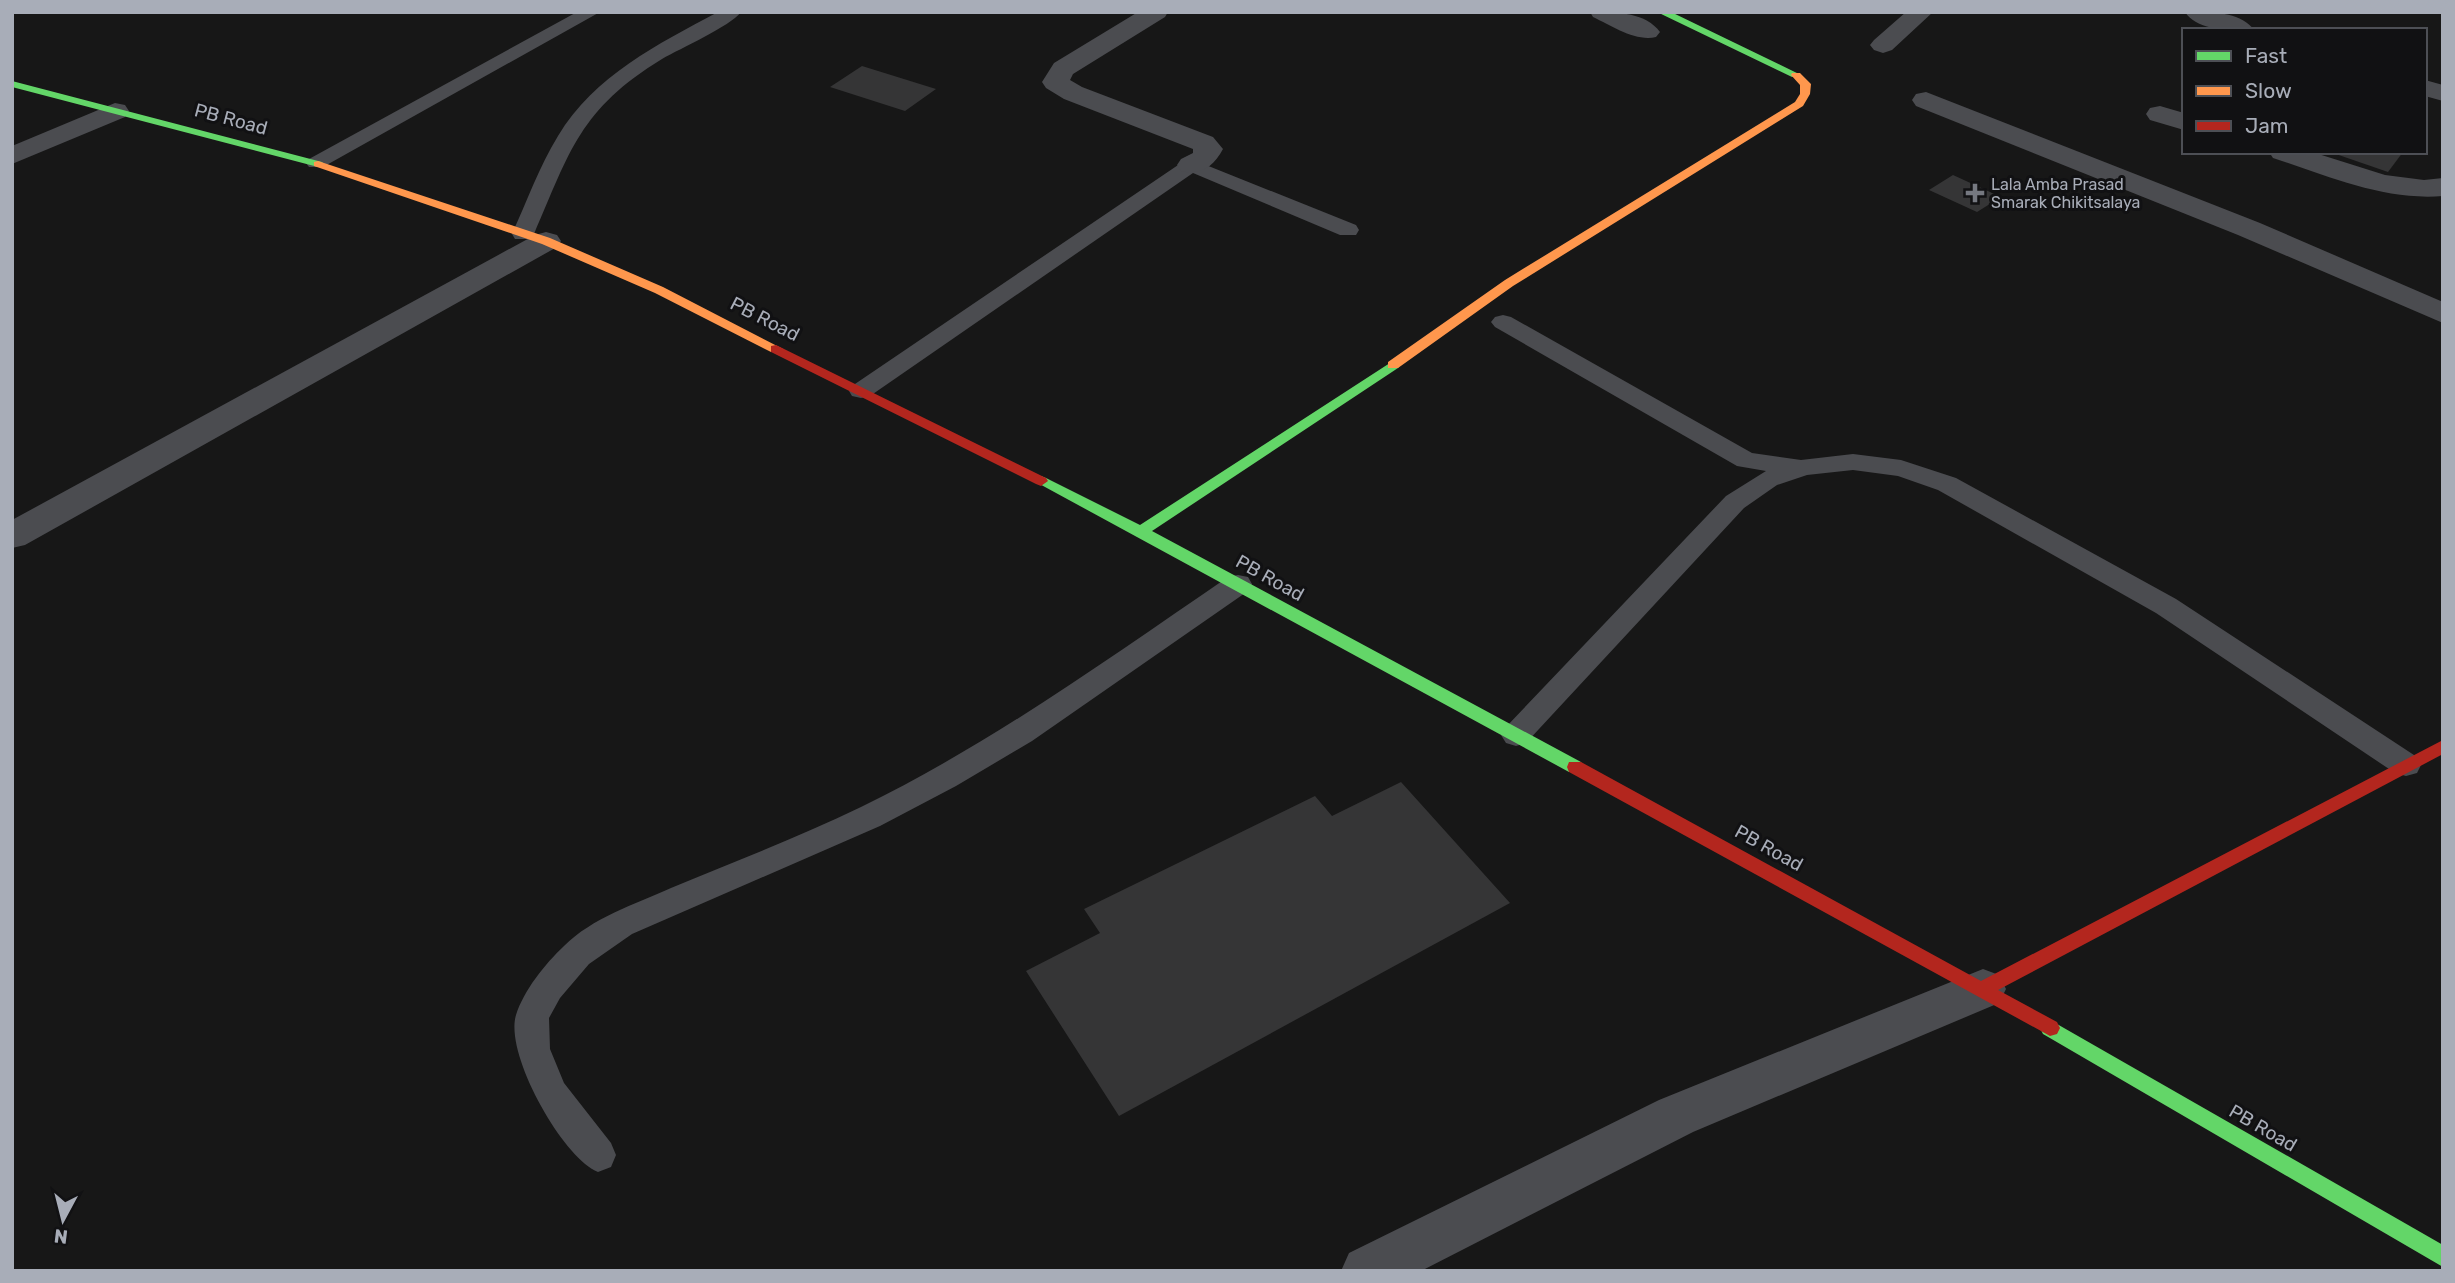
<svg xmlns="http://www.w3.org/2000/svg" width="2455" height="1283" font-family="Rubik,sans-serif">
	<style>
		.building { fill: #353536 }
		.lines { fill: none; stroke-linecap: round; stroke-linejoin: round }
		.lane { fill: #4b4c50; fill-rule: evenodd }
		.street { fill: #4b4c50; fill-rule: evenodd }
		.fast { fill: #63d668; fill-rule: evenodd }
		.slow { fill: #ff974d; fill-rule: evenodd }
		.jam { fill: #b3261e; fill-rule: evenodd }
		.poi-dot { fill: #757880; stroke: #111113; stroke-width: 2.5 }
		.labels { text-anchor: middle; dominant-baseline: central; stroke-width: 6; stroke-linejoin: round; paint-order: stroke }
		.far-poi-label { font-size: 16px; fill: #a8adb8; stroke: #111113; text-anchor: start }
		.street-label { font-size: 19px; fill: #a8adb8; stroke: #111113 }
	</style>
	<rect width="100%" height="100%" fill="#171717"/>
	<path class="building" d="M862,66L936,89L905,111L830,87Z
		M2330,152H2403L2388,172Z
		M1953,175L2001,197L1977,212L1929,190Z
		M1401,782L1510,903L1119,1116L1026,971L1100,933L1084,909L1315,796L1332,816Z"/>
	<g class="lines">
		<path class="lane" d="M577,12H600L323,167H309L306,163L309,159Z
			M718,12H741C729,27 681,48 662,59C580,109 570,151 534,234L531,239H515L512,234C527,201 539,167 558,136C594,76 658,44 718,12Z
			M1191,159L1356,225L1359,230L1356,235H1340L1193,173L870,396L861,398L852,396L849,391L852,386L1184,161Z
			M1503,315L1511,317L1752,453L1801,460L1853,454L1901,460L1956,478L2176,599L2417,757L2421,765L2417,773L2406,776L2395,773L2156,613L1938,490L1898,476L1853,470L1807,475L1777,485L1744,508L1526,743L1516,746L1506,743L1501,735L1506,727L1726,496L1766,471L1737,466L1495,327L1491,322L1495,317Z
			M1238,575L1248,577L1252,584L1248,591L1032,741L956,786L880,826L632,934L589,964L560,998L549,1018L550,1049L564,1083L611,1143L616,1155L611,1167L598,1172C563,1158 504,1054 516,1015C524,990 545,964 564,946C592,918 635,904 671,888C734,862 799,837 861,807C992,743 1108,659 1228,577Z"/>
		<path class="street" d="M1138,12H1168L1165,17L1073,74L1070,80L1082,87L1213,137L1223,149C1214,166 1201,176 1181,171L1177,165L1181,159L1193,153V149L1064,99L1046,88L1042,82L1054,63Z
			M1590,12C1612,12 1645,11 1660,32L1656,37C1636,42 1612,26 1593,17Z
			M1906,12H1933L1892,50L1883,53L1874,50L1870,45L1874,40Z
			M2185,12C2206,12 2240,10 2254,30C2232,30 2198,32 2185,12Z
			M2425,80L2443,85V101L2425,96Z
			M1926,92L2260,223L2443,302V323L2238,235L1916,106L1912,100L1916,94Z
			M115,103L125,105L129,111L125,117L12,164V146Z
			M2160,106L2184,113V130L2150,120L2146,114L2150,108Z
			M2269,152H2312L2385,175L2424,180L2443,178V196C2384,201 2328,176 2273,158Z
			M546,232L557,235L561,241L557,247L25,545L12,548V520L535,235Z
			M1983,969L1999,975L2006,989L1999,1003L1693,1132L1421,1271H1341L1349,1253L1659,1100Z"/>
		<path class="fast" d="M1657,12H1671L1801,75L1792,77Z
			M12,81L322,162L324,164L318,167L12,87Z
			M1393,361L1400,365L1398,368L1152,531L1581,762L1583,767L1581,772H1569L1034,481L1041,476L1046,478L1140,525Z
			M2050,1020L2443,1245V1267L2043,1034L2040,1028L2043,1022Z"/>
		<path class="slow" d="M1792,73H1800L1811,84L1810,94L1803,106L1513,286L1398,368H1388V362L1505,280L1795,102L1800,94V85L1791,75Z
			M318,161L550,238L663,287L783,349L781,352H771L655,293L542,244L314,166V162Z"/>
		<path class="jam" d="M776,345L1046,478L1048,481L1041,486L1036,484L771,352V346Z
			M2443,740V754L1998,990L2057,1022L2060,1028L2057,1034L2050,1036L1569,772L1567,767L1569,762H1581L1981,981Z"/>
	</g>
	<path class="poi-dot" d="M1971.5 182.5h7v7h7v7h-7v7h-7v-7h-7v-7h7z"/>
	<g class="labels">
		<g class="far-poi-label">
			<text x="1991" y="184">Lala Amba Prasad<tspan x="1991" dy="18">Smarak Chikitsalaya</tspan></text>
		</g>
		<g class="street-label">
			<text transform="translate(231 119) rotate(15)">PB Road</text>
			<text transform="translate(765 319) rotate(27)">PB Road</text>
			<text transform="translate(1270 578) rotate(29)">PB Road</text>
			<text transform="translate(1769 848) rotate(29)">PB Road</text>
			<text transform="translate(2263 1128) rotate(30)">PB Road</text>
		</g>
	</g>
	<rect width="2455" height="1283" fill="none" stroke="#a8adb8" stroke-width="28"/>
	<rect x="2182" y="28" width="245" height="126" fill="#111113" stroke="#4d4f55" stroke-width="2"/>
	<rect x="2196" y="51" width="35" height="10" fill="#63d668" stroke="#4d4f55" stroke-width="2"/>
	<text x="2245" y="63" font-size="21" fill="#a8adb8">Fast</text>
	<rect x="2196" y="86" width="35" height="10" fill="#ff974d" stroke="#4d4f55" stroke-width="2"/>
	<text x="2245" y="98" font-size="21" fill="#a8adb8">Slow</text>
	<rect x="2196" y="121" width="35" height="10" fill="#b3261e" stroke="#4d4f55" stroke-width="2"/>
	<text x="2245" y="133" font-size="21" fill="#a8adb8">Jam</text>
	<g transform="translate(63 1220) rotate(187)" stroke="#111113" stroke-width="5" paint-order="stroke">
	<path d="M0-5L12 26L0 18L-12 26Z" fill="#a8adb8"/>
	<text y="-10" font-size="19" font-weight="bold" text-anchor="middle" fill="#a8adb8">N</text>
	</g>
</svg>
